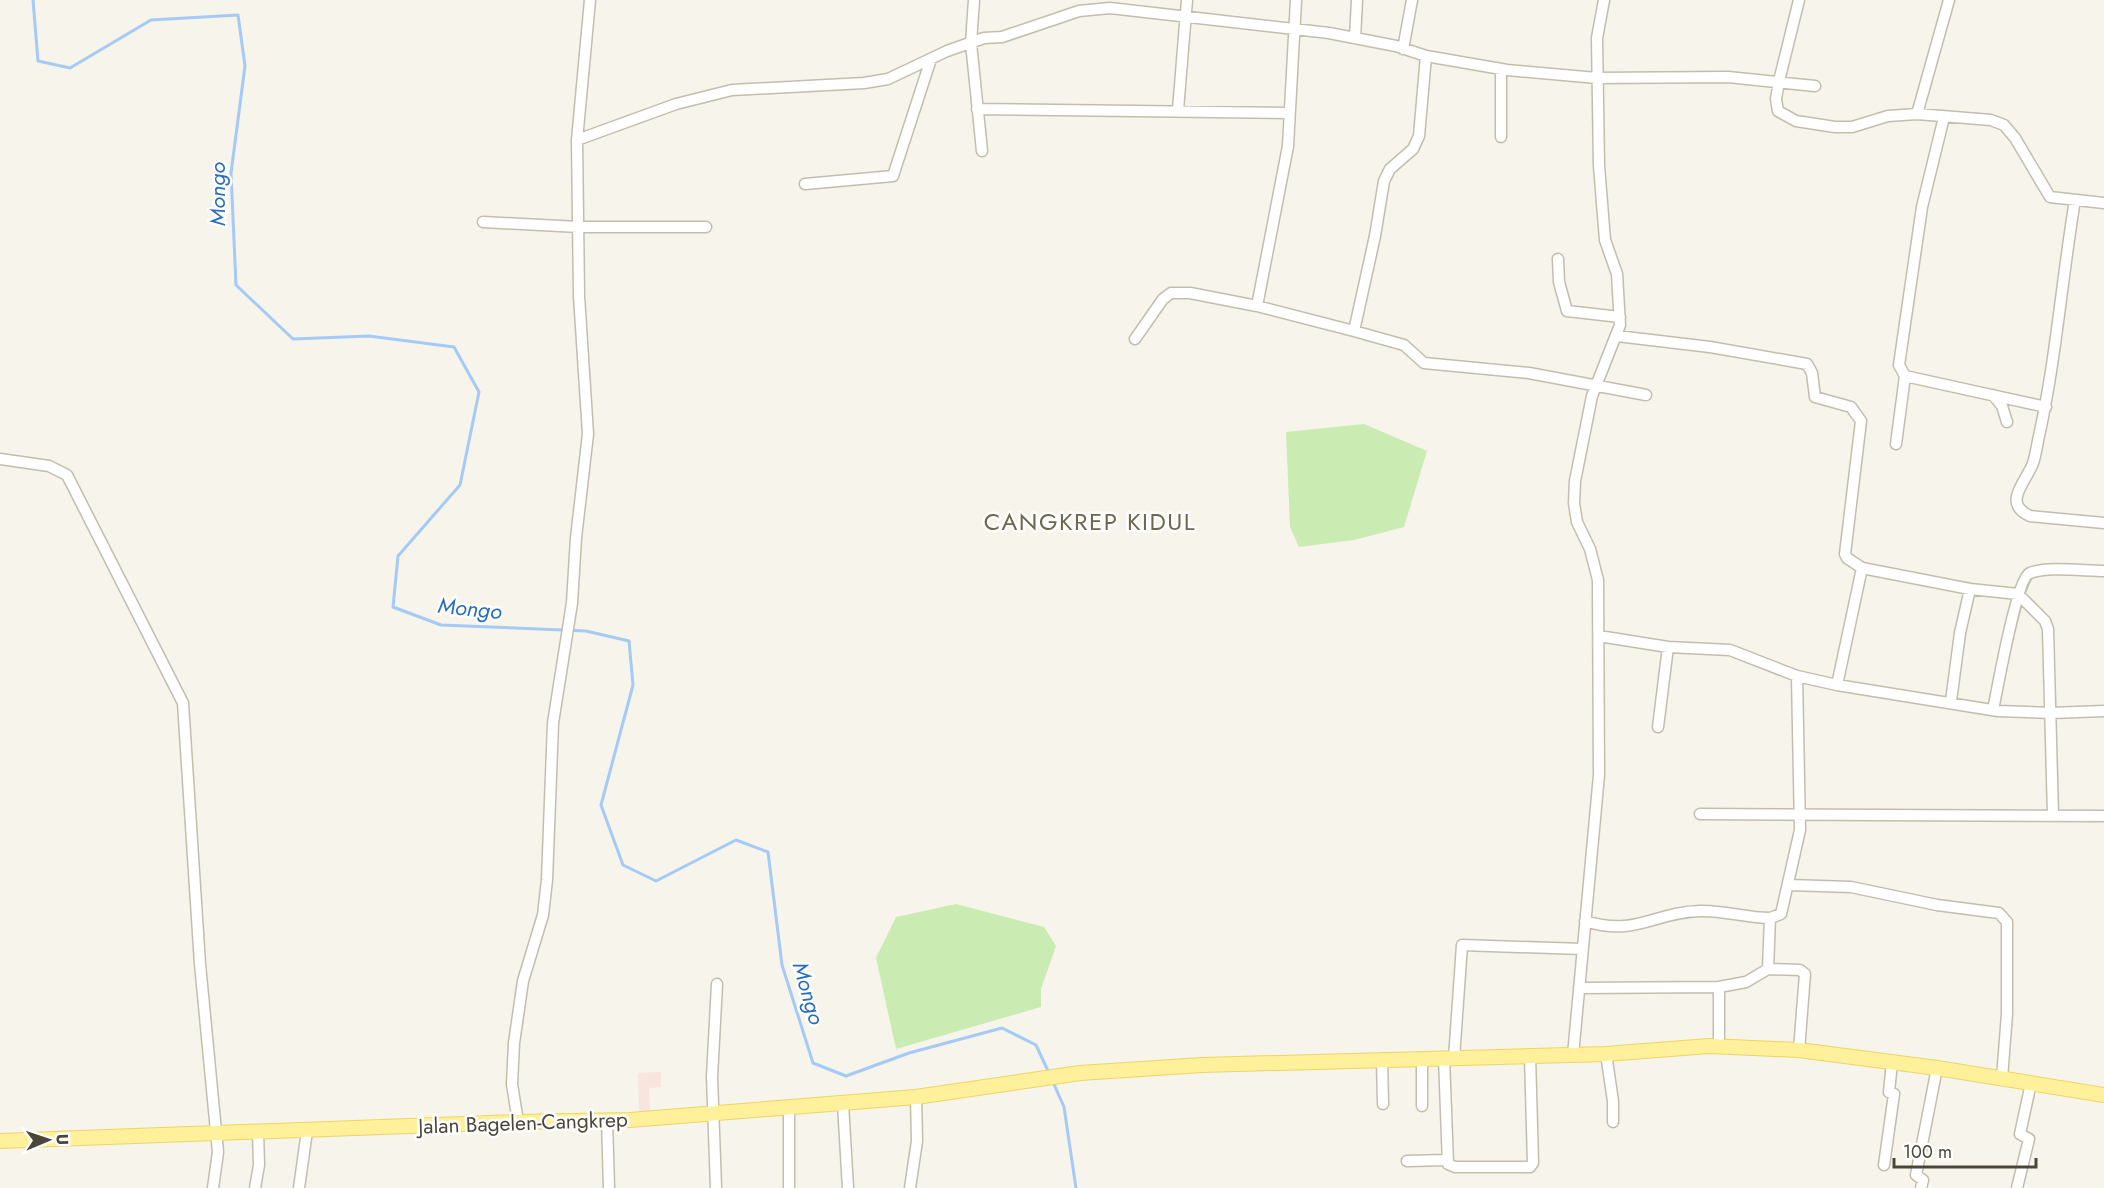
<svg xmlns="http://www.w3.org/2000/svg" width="2104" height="1188" font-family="Jost,sans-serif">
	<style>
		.medical { fill: #f7e5de }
		.green { fill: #caecb2 }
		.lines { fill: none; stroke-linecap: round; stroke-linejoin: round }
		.stream { stroke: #a5caf5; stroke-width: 3 }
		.minor-casing { stroke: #c3beac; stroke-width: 13 }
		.major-casing { stroke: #ecd563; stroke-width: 16 }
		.minor { stroke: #fff; stroke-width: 10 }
		.major { stroke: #fff09b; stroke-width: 14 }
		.labels { text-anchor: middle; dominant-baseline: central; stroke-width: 5; stroke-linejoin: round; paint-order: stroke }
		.street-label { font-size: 21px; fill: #4b4638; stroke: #fff }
		.water-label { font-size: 22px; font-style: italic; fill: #286cc0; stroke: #fff }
		.quarter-label { font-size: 24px; letter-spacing: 1.5px; fill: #6f664e; stroke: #fff }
	</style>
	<rect width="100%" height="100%" fill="#f6f4eb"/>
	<path class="medical" d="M661,1072V1087L649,1088L650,1112H639L638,1073Z"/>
	<path class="green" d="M1364,424L1427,451L1404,527L1354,540L1299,547L1290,527L1286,432Z
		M956,904L1044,927L1056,946L1041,989V1007L896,1049L876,958L896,917Z"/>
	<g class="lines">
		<path class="stream" d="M33,0L38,61L70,68L151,20L238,15L245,66L231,173L236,285L293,339L369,336L454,347L479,392L460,485L398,556L393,607L441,625L586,631L629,641L633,685L601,805L623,865L656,881L736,840L768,852L782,965L813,1063L846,1076L909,1053L1002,1028L1036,1045L1049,1073
			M1053,1082L1064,1107L1076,1188"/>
		<defs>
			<path id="minor" d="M974,0L971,43L982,151
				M1799,0L1779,81L1776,99L1778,111L1796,121L1835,127H1852L1888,116L1917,114L1991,120L2004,125L2015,138L2050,197L2104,203
				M1355,38L1357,0
				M1403,49L1412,0
				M977,109L1289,113
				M1178,110L1187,0
				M1917,114L1949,0
				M1501,137V69
				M577,140L676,104L732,90L864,83L888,79L947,51L984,38L1002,37L1079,11L1110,8L1329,33L1396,46L1426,56L1507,70L1597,78L1728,77L1815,86
				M805,184L893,176L931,59
				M2075,200C2062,278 2056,359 2039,436C2037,445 2036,454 2033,463C2027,481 2001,503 2030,516L2104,523
				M483,222L579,227H706
				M1558,259L1559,282L1567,311L1620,317
				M1257,306L1288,146L1296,0
				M1354,331L1404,345L1424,363L1529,373L1646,395
				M1617,336L1710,347L1807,364L1812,373L1815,397L1851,407L1861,421L1845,554L1847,558L1862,568
				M1135,339L1163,299L1171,293H1190L1257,306L1354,331L1375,236L1384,181L1390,169L1413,149L1419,136L1426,56
				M1905,376L2046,407
				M1993,395L2002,406L2007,422
				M1896,444L1905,376L1899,365L1922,207L1944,117
				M0,459L49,466L67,475L183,703L200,964L218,1152L213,1188
				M1599,636L1668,647L1730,650L1797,676L1837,685L1998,711L2051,713L2104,711
				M1797,676L1800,830L1781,914L1770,918L1768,969L1800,970L1805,974L1799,1050
				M1837,685L1862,568L1970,589L2018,594L2045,621L2048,629L2053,815
				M1951,701L1960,633L1970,589
				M1993,710C1997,691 2017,577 2030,573C2048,566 2084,571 2104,571
				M1658,727L1668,647
				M1700,814L2104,816
				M1789,885L1851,887L1937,905L1999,913L2007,922V1014L2002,1078
				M1585,921C1636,937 1654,912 1700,911C1723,910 1746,918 1770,918
				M1719,987V1046
				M1579,988L1719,987L1746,982L1768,969
				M1606,1054L1613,1101V1122
				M1573,1055L1599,775L1598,580L1590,549L1577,522L1574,503L1575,481L1592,396L1620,325L1617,274L1605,240L1599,166L1597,38L1604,0
				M1422,1058V1106
				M1444,1058L1448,1164L1455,1167H1530L1533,1163L1530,1056
				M1454,1058L1462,945L1582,949
				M1382,1059L1383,1104
				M843,1104L848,1188
				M607,1120L609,1188
				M518,1122L512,1084L514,1043L523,981L543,915L547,880L553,723L572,603L576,538L588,434L579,296L577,140L590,0
				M1407,1161L1447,1160
				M1884,1165L1894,1094L1889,1092L1892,1062
				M255,1188L259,1165L258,1132
				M299,1188L307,1131
				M716,1188L712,1077L717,984
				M789,1188V1109
				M910,1188L917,1141L916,1097
				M1921,1188L1923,1180L1916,1175L1937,1068
				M2017,1188L2029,1139L2020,1134L2031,1083"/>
			<path id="major" d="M0,1141L518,1122L630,1120L916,1097L1080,1073L1202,1065L1606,1054L1709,1046L1799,1050L1937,1068L2104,1095"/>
		</defs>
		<use href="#minor" class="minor-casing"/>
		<use href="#major" class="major-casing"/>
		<use href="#minor" class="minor"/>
		<use href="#major" class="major"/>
	</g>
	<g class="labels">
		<g class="street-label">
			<text transform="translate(523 1123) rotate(-2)">Jalan Bagelen-Cangkrep</text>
		</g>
		<g class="water-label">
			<text transform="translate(217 194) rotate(-90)">Mongo</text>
			<text transform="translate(470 608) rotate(6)">Mongo</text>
			<text transform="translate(809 993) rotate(74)">Mongo</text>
		</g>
		<g class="quarter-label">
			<text x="1090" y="521">CANGKREP KIDUL</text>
		</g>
	</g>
	<g transform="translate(48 1140) rotate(88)" stroke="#ffffff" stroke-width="4.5" paint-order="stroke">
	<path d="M0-4.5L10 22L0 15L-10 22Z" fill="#4b4638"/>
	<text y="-9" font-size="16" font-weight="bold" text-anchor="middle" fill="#4b4638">U</text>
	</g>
	<path d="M1894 1158v9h142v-9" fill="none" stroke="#4b4638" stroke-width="3"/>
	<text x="1903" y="1158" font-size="18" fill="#4b4638" stroke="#ffffff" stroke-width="4.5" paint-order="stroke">100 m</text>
</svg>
